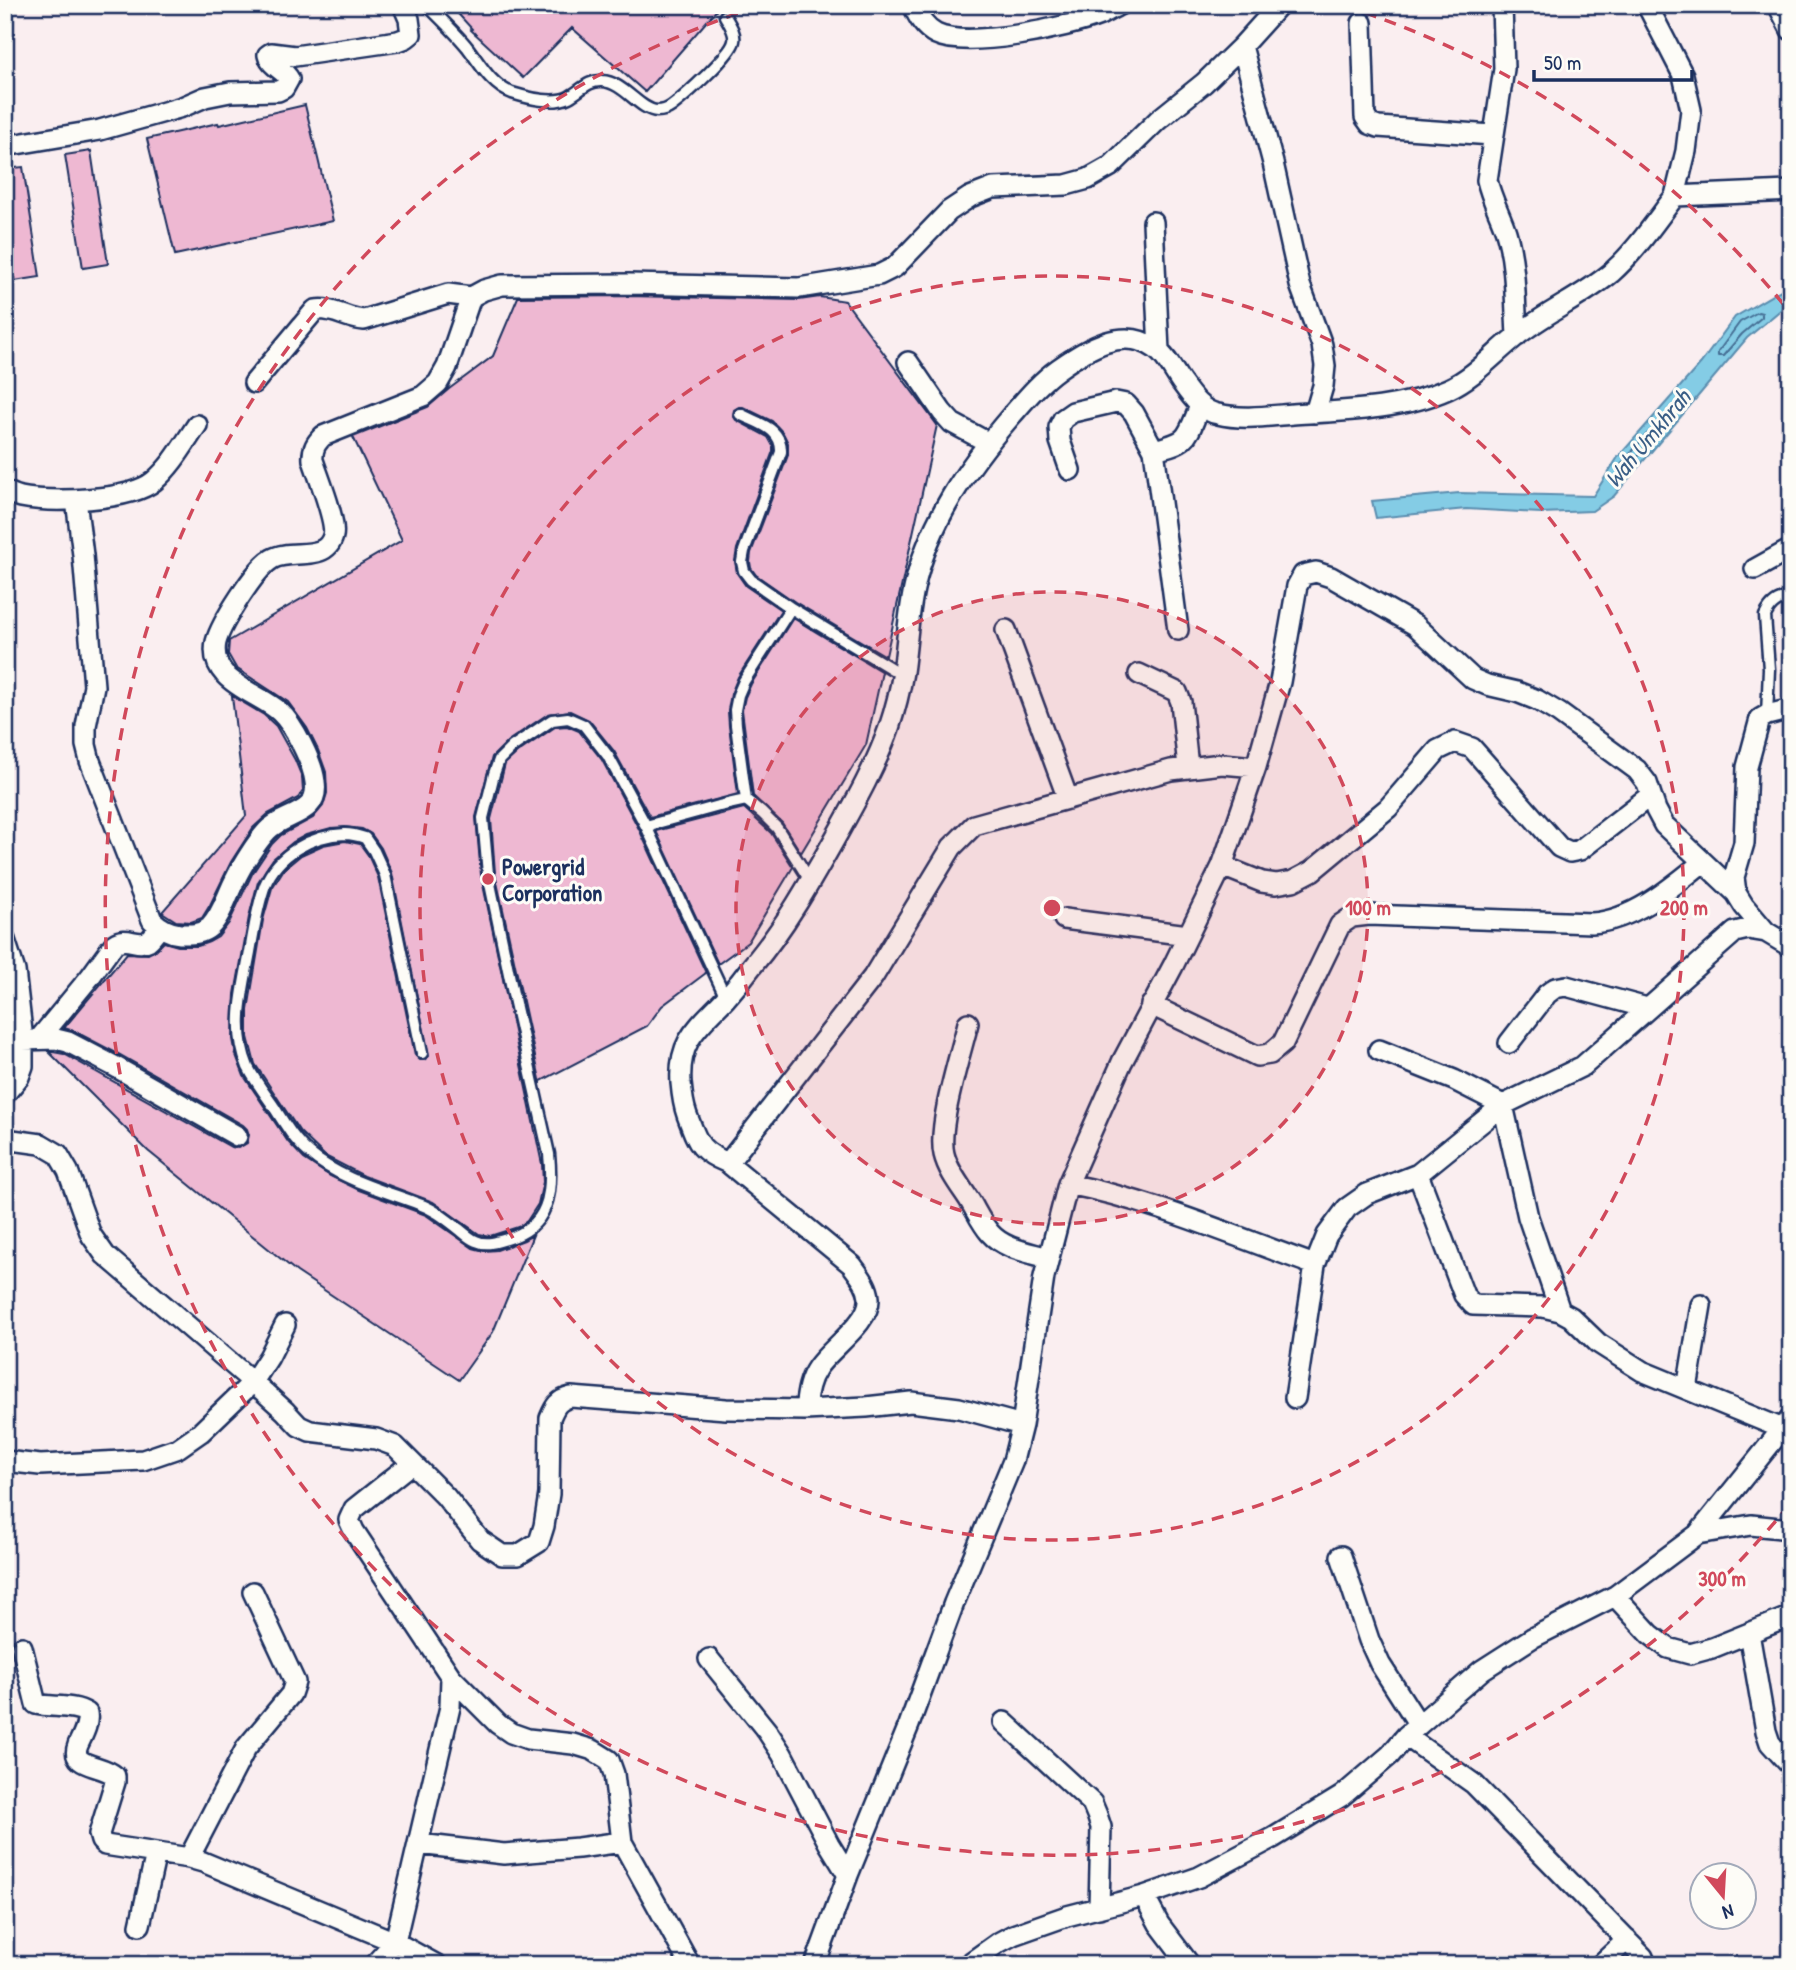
<svg xmlns="http://www.w3.org/2000/svg" width="1796" height="1970" font-family="'Patrick Hand',sans-serif">
	<style>
		.water { fill: #84cce5; stroke: #5a8daf; stroke-width: 2 }
		.lines { fill: none; stroke-linecap: round; stroke-linejoin: round }
		.shore { stroke: #456e94; stroke-width: 2 }
		.building { fill: #eeb8d2; stroke: #1b2f5e; stroke-width: 2 }
		.service-casing { stroke: #1b2f5e; stroke-width: 15 }
		.minor-casing { stroke: #1b2f5e; stroke-width: 24 }
		.service { stroke: #fdfcf7; stroke-width: 10 }
		.minor { stroke: #fdfcf7; stroke-width: 19 }
		.ring { fill: none; stroke: #d1495b; stroke-width: 3.5; stroke-dasharray: 12 9 }
		.poi-dot { fill: #d1495b; stroke: #fdfcf7; stroke-width: 2.5 }
		.labels { text-anchor: middle; dominant-baseline: central; stroke-width: 6; stroke-linejoin: round; paint-order: stroke }
		.poi-label { font-size: 23px; font-weight: bold; fill: #1b2f5e; stroke: #fdfcf7; text-anchor: start }
		.water-label { font-size: 24px; font-style: italic; fill: #3a5e86; stroke: #fdfcf7 }
		.centre { fill: #d1495b; stroke: #fdfcf7; stroke-width: 3.5 }
		.ring-label { font-size: 21px; text-anchor: middle; font-weight: bold; fill: #d1495b; stroke: #fdfcf7; stroke-width: 6; stroke-linejoin: round; paint-order: stroke }
	</style>
	<rect width="100%" height="100%" fill="#faeef0"/>
	<filter id="ink" filterUnits="userSpaceOnUse"><feTurbulence type="fractalNoise" baseFrequency=".0143" numOctaves="2"/><feDisplacementMap in="SourceGraphic" scale="14" xChannelSelector="R" yChannelSelector="G"/><feConvolveMatrix kernelMatrix="1 2 1 2 8 2 1 2 1" color-interpolation-filters="sRGB"/></filter>
	<g filter="url(#ink)">
		<path class="water" d="M1791,284V306L1783,308L1747,338L1614,496L1592,511L1541,513L1466,509L1376,518L1372,501L1459,493L1593,496L1618,457L1701,363L1735,317Z"/>
		<g class="lines">
			<path class="shore" d="M1758,312L1762,313V317L1742,334L1723,356H1718V352L1740,322Z
				M1650,433L1653,435L1652,439L1626,470H1622L1620,466L1647,434Z"/>
		</g>
		<path class="building" d="M450,5H721L645,92L572,28L523,78L471,30L472,29Z
			M305,105L333,221L175,255L147,139L218,123L219,125Z
			M91,151L108,264L83,268L65,155Z
			M23,167L40,277L14,281L5,223V169Z
			M629,296L799,300L820,297L845,301L937,425L886,656L795,602L756,575L751,568L750,562L751,553L788,455V443L783,433L772,421L743,407H739L734,410L733,415L736,420L768,437L773,446V451L737,549L735,561L737,573L746,586L781,610L738,677L731,694L728,710L729,726L738,794L650,817L614,751L589,720L570,711L548,714L508,741L492,757L476,817L481,875L542,1164L543,1182L538,1204L527,1221L518,1227L490,1236L479,1234L433,1202L364,1176L325,1156L300,1132L255,1064L248,1037V1010L263,920L272,888L284,869L301,855L323,845L345,841L360,844L368,855L378,877L415,1055L420,1060H424L429,1056L392,873L381,848L371,834L362,829L345,827L331,828L306,835L293,842L273,859L258,882L249,917L235,994L233,1039L236,1055L244,1076L288,1142L304,1159L330,1176L359,1190L426,1215L473,1248L484,1251L497,1250L524,1240L533,1235L493,1332L459,1380L297,1272L148,1151L48,1051L64,1054L231,1147L238,1148L247,1143L249,1135L247,1129L243,1125L120,1055L74,1031L64,1028L127,953L148,954L156,950L164,942L178,946H198L209,942L218,937L229,923L252,874L272,844L281,835L313,818L323,806L327,793L326,772L318,750L307,728L288,702L236,668L228,654L229,641L402,540L353,437L428,407L449,389L493,356L518,297Z
			M793,618L882,672L866,745L801,853L782,823L753,796L742,710L745,697L751,684Z
			M232,696L264,715L276,726L295,760L302,777L303,791L298,798L268,814L253,828L231,862L210,905L202,918L191,922L176,921L162,912L246,816Z
			M567,726L579,731L602,760L639,829L706,973L662,1006L647,1026L541,1081V1084L495,873L491,819L505,764L517,753L555,727Z
			M744,808L771,833L793,867L748,942L718,964L656,831Z"/>
		<g class="lines">
			<defs>
				<path id="service" d="M427,5C441,19 456,33 468,48C480,64 492,86 512,93C528,98 553,105 569,97C580,91 589,80 602,81C624,82 639,110 657,111C662,111 668,109 672,106C684,97 732,54 734,41C736,33 729,23 725,16
					M740,414C759,424 782,428 781,452L744,551L742,562L744,571L751,580L791,608L902,675
					M1767,715L1769,669L1765,616C1771,603 1778,600 1791,596
					M746,800L736,725L735,710L738,695L744,681L791,608
					M646,826L719,806L746,800L762,813L777,828L811,882
					M422,1053L385,875L374,851L365,838C359,836 352,834 345,834C312,835 278,854 265,885C257,907 254,930 250,952C243,990 232,1029 248,1067C255,1081 265,1094 274,1107C284,1123 294,1140 309,1153C339,1179 382,1190 419,1204C434,1209 446,1219 459,1229C464,1233 470,1239 476,1241C487,1246 496,1242 507,1239C549,1227 553,1193 549,1154L515,1003L488,874L483,818L494,774L499,760L512,747L552,720L568,718L584,725L608,756L646,826L726,998"/>
				<path id="minor" d="M913,5C918,17 924,28 936,34C967,49 1067,28 1100,15C1106,12 1113,8 1119,5
					M1502,5L1504,69L1487,180C1491,198 1500,214 1506,232C1516,265 1515,301 1517,336
					M1647,5L1683,75L1691,110L1686,151L1675,196
					M1778,5L1791,30
					M1362,23L1365,117L1370,124L1378,127L1492,135
					M1242,46L1273,163L1300,285L1322,345L1325,366L1323,386L1315,413
					M5,146L100,130L182,107L205,97L230,92L278,91L284,88L289,79C284,69 271,67 268,55L271,53L295,56L398,41L406,38L411,34L409,19L403,5
					M1153,222L1159,351
					M908,362L942,412L952,423L989,443
					M254,383L315,310C332,307 347,319 364,320L448,294L471,297
					M1154,450C1190,441 1186,439 1200,406
					M1070,470L1060,441L1059,427L1063,419L1073,412L1116,402L1126,404L1134,413L1154,450L1178,630
					M5,491C10,493 16,496 21,497C51,503 130,501 154,481C172,466 184,444 197,425
					M76,500L83,555L94,686L86,726V745L90,761L152,920C160,928 169,933 180,934C191,934 201,935 210,927C222,915 227,895 235,880C242,865 256,843 267,831C283,813 320,816 315,782C313,763 294,725 280,712C258,692 208,682 216,642C221,623 256,568 272,559C290,548 326,563 333,536C337,522 318,476 313,460C312,449 316,443 323,436L423,396L438,383L447,367L471,297L484,290L502,285L629,284L799,288L879,275L895,267L949,211L970,197L993,188L1066,185L1088,179L1111,166L1158,120L1204,83L1242,46L1279,5
					M1755,569L1791,549
					M1006,630L1068,799
					M1139,674L1177,692L1181,702L1188,767
					M1791,709L1767,715L1760,719L1747,767L1744,843L1734,877L1736,893L1744,906L1766,932L1791,947
					M1222,866L1262,882L1276,884L1293,881L1312,871L1388,808L1438,750L1455,742L1472,748L1559,847L1570,852L1580,850L1651,795
					M1064,919L1188,935
					M5,940L15,971L23,1040V1066L19,1077L5,1094
					M1151,1005L1257,1056L1270,1054L1283,1043L1340,925L1352,917L1369,915L1592,923C1634,920 1671,888 1703,862
					M968,1023C961,1053 937,1126 944,1154C948,1171 961,1187 970,1201C976,1211 982,1224 990,1233C1004,1249 1028,1252 1048,1258
					M39,1039L90,977L114,944C127,935 137,947 148,941C152,938 156,932 159,928
					M23,1040L56,1039L68,1042L114,1066L237,1136
					M1509,1043L1547,994L1555,988L1566,986L1647,1008
					M1379,1050L1454,1080L1503,1105L1528,1217L1560,1311
					M5,1139L41,1144L58,1154L68,1171L91,1235L105,1255L253,1382L285,1411L299,1426L310,1431L376,1439L395,1446L445,1496L480,1540L502,1555H518L539,1542L544,1526L549,1494L550,1418C555,1406 558,1400 571,1397L726,1409L805,1410L866,1407L911,1402L959,1408L1022,1425
					M728,1163L873,977L952,847L974,825L1171,770L1222,764L1256,767
					M1418,1174L1464,1295L1473,1305L1543,1307L1560,1311L1571,1317L1598,1343L1642,1371L1783,1429
					M1068,1184C1154,1201 1233,1236 1315,1265
					M1687,1389L1701,1305
					M1295,1398L1315,1265L1327,1235L1347,1208L1367,1194L1418,1174L1503,1105L1583,1066L1735,932L1748,929L1766,932
					M805,1410C807,1395 808,1381 817,1368C829,1349 871,1322 869,1298C868,1285 859,1275 852,1265L728,1163C699,1151 698,1144 687,1115C683,1104 682,1094 681,1083C678,1039 699,1027 726,998C735,988 744,977 752,966C786,926 812,879 838,833C857,799 876,765 889,728C895,710 900,690 903,672C907,644 908,616 914,589C928,523 968,466 1011,416C1026,399 1040,382 1058,369C1086,349 1124,325 1156,349C1167,357 1174,372 1181,382C1191,396 1201,411 1218,414C1242,420 1268,416 1293,414C1343,411 1401,410 1448,389C1474,377 1493,355 1514,338C1544,313 1581,298 1611,273C1636,251 1655,222 1675,196L1791,191
					M5,1461L40,1465L143,1460L178,1448L201,1432L253,1382L269,1357L285,1325
					M412,1463L354,1509L349,1520L354,1531L451,1677L498,1724L511,1733L528,1739L573,1744L593,1750L609,1760L614,1774L622,1842L690,1965
					M1698,1534L1751,1525L1791,1529
					M1341,1556L1369,1640L1380,1664L1419,1725
					M1615,1596L1650,1634L1668,1648L1690,1654L1712,1648L1791,1616
					M1749,1633L1766,1731L1770,1743L1791,1766
					M22,1647L36,1704C52,1708 73,1704 87,1713C89,1724 83,1734 78,1745C69,1768 103,1764 115,1776V1782L99,1834L101,1841L105,1845L189,1858L203,1862L395,1942L437,1965
					M709,1659L767,1731L782,1754L829,1844L848,1875
					M1004,1722L1092,1803L1097,1815L1101,1827L1099,1908
					M1406,1736L1474,1784L1643,1957L1646,1965
					M419,1844L504,1854L578,1848L622,1842
					M189,1858L246,1748L291,1694L295,1682L253,1592
					M1144,1896L1159,1924L1190,1965
					M140,1925L156,1853
					M374,1965L395,1942L450,1707L451,1677
					M815,1965L848,1875L909,1725L954,1603L1013,1461L1022,1425L1044,1277L1068,1184L1122,1062L1173,966L1222,866L1256,767L1280,682L1297,586L1303,575L1316,572L1331,577L1415,625L1473,679L1487,685L1517,692L1537,700L1559,713L1637,770L1647,783L1656,810L1664,825L1736,893
					M967,1965L998,1943L1013,1935L1067,1916L1144,1896L1199,1877L1273,1838L1342,1796L1390,1755L1406,1736L1482,1670L1532,1638L1615,1596L1698,1534L1791,1418
					M1600,1965L1627,1940"/>
			</defs>
			<use href="#service" class="service-casing"/>
			<use href="#minor" class="minor-casing"/>
			<use href="#service" class="service"/>
			<use href="#minor" class="minor"/>
		</g>
	</g>
	<circle cx="1052" cy="908" r="316" fill="#d1495b" fill-opacity=".12"/>
	<g class="ring">
		<circle cx="1052" cy="908" r="316"/>
		<circle cx="1052" cy="908" r="632"/>
		<path d="M1789 1505A948 948 0 1 1 759 6M1345 6A948 948 0 0 1 1789 311"/>
	</g>
	<circle class="poi-dot" cx="488" cy="879" r="7"/>
	<g class="labels">
		<g class="poi-label">
			<text x="502" y="866">Powergrid<tspan x="502" dy="26">Corporation</tspan></text>
		</g>
		<g class="water-label">
			<text transform="translate(1647 438) rotate(-50)">Wah Umkhrah</text>
		</g>
	</g>
	<circle cx="1052" cy="908" r="10" class="centre"/>
	<g class="ring-label">
		<text x="1368" y="915">100 m</text>
		<text x="1684" y="915">200 m</text>
		<text x="1722" y="1586">300 m</text>
	</g>
	<rect width="1796" height="1970" fill="none" stroke="#fdfcf7" stroke-width="28"/>
	<rect x="14" y="14" width="1768" height="1942" fill="none" stroke="#1b2f5e" stroke-width="2.5" filter="url(#ink)"/>
	<g transform="translate(1723 1896) rotate(162)"><circle r="33" fill="#fdfcf7" stroke="#a3aaba" stroke-width="2"/>
	<path d="M0-5L12 26L0 18L-12 26Z" fill="#d1495b"/>
	<text y="-10" font-size="19" font-weight="bold" text-anchor="middle" fill="#1b2f5e">N</text>
	</g>
	<path d="M1534 70v10h158v-10" fill="none" stroke="#1b2f5e" stroke-width="3.5"/>
	<text x="1544" y="70" font-size="21" fill="#1b2f5e" stroke="#fdfcf7" stroke-width="5" paint-order="stroke">50 m</text>
</svg>
